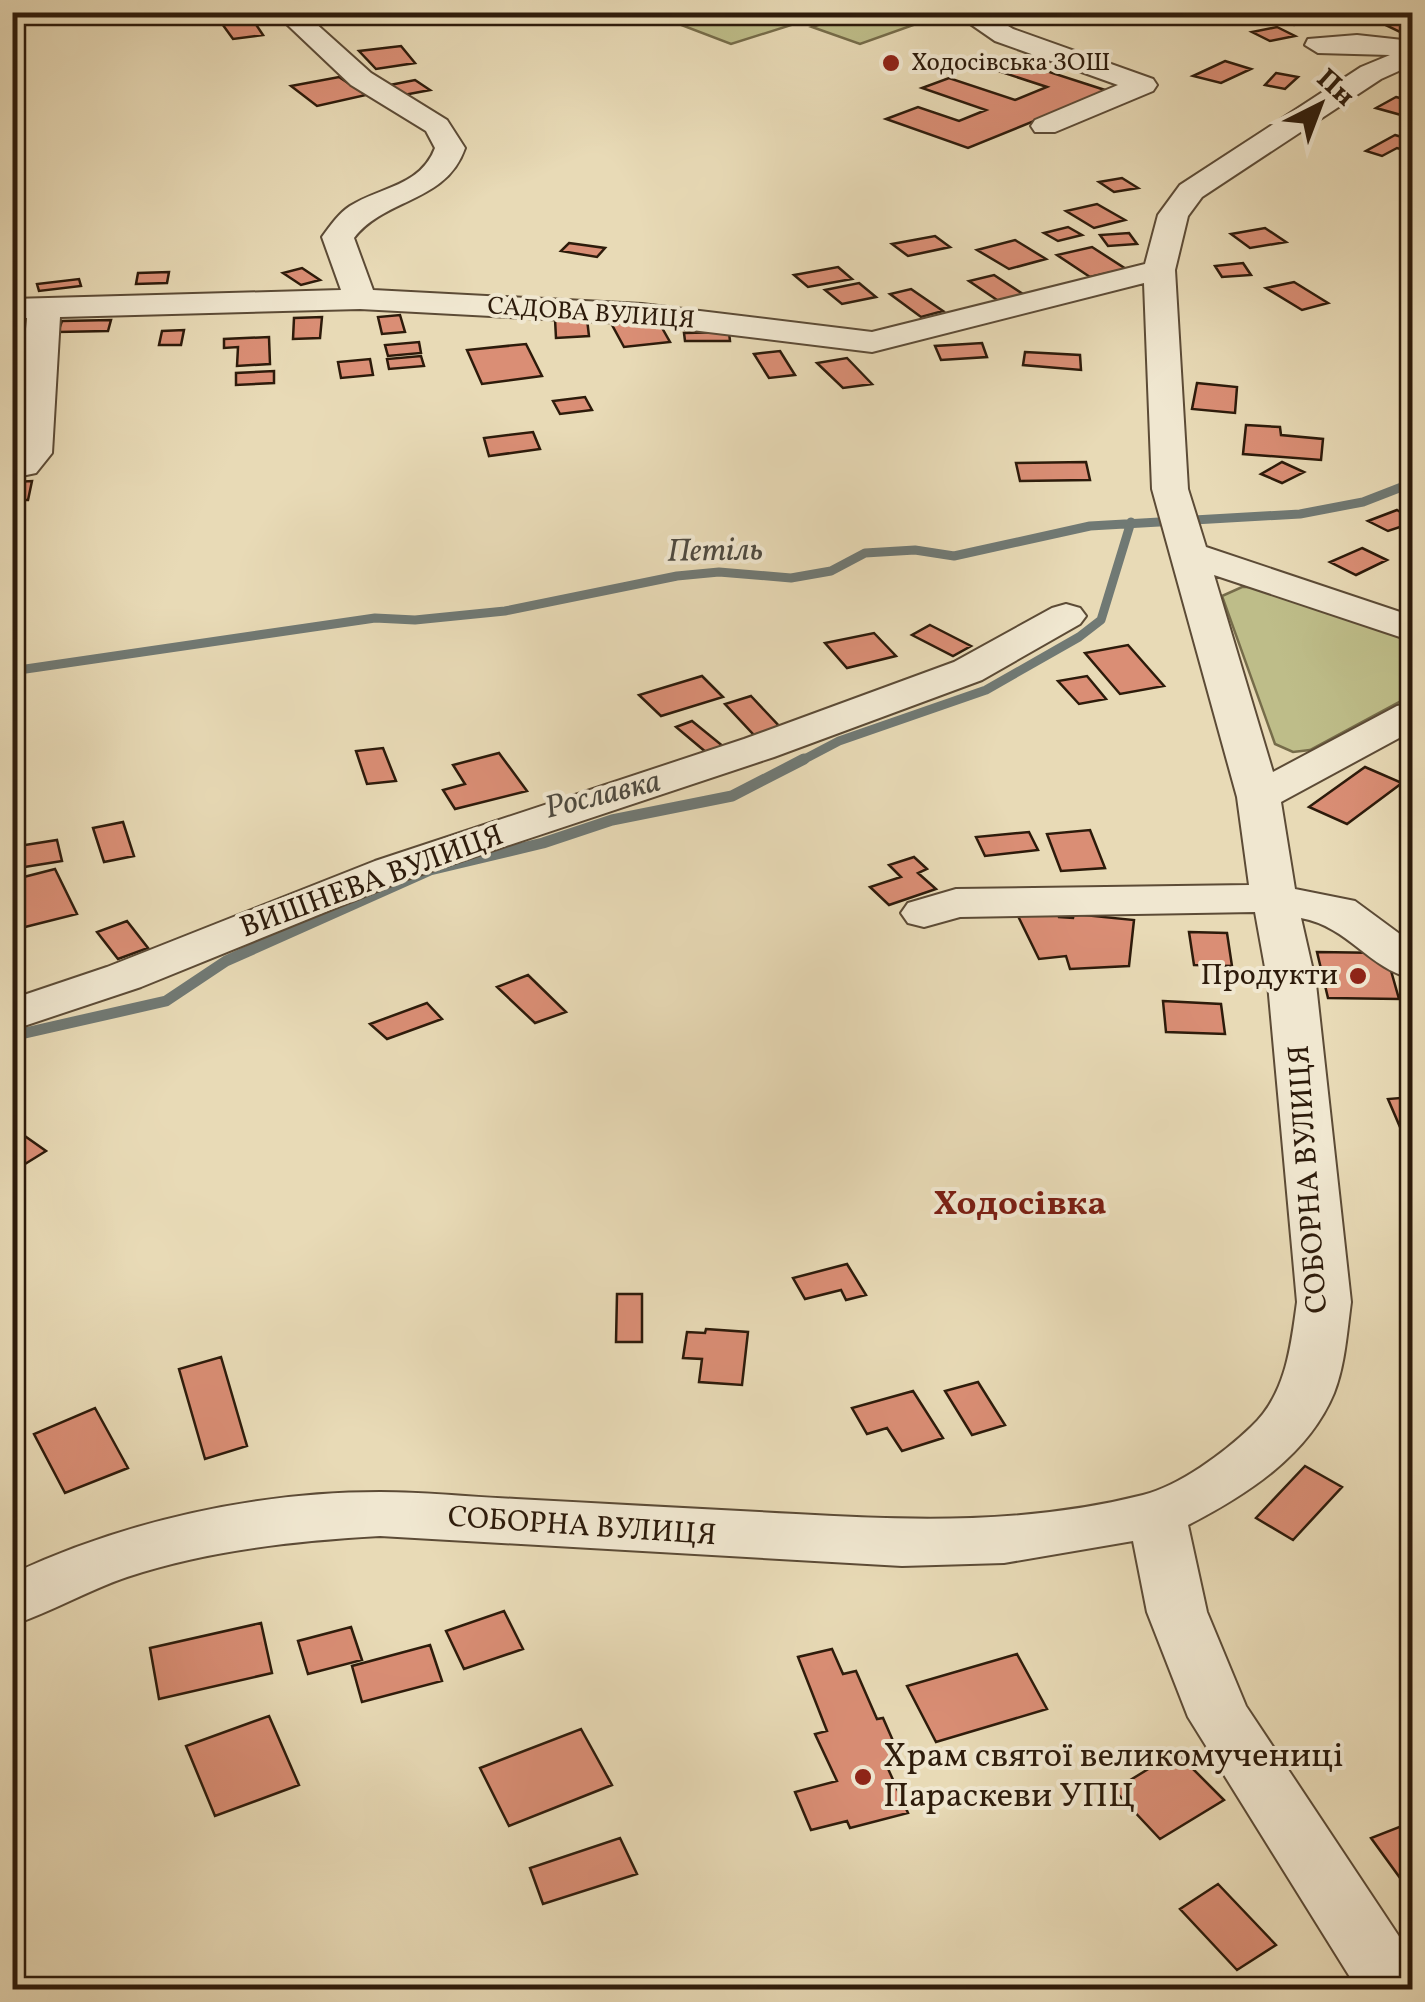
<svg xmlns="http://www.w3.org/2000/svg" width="1425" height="2002" font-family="Vollkorn,serif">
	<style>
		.green { fill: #bebd89; stroke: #766c4a; stroke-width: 2.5 }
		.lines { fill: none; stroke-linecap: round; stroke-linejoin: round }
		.stream-far1 { stroke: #707974; stroke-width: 9 }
		.stream { stroke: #707974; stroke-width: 11 }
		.building { fill: #da8e75; stroke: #2d1b0b; stroke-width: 2.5 }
		.minor-casing { stroke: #5c4b36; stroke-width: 4 }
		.minor { fill: #f0e7d0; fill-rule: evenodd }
		.poi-dot { fill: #8f2418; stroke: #f0e7d0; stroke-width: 4 }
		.labels { text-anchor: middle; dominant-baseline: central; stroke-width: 8; stroke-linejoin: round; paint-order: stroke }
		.far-poi-label { font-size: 25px; fill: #2d1b0b; stroke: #f0e7d0; text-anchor: start }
		.far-street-label { font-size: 25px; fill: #2d1b0b; stroke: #f0e7d0 }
		.street-label { font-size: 30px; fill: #2d1b0b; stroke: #f0e7d0 }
		.poi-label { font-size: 30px; fill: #2d1b0b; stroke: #f0e7d0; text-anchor: end }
		.water-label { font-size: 32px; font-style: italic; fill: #4e4a40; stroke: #f0e7d0 }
		.quarter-label { font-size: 35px; font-weight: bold; fill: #7a1f14; stroke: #f0e7d0 }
		.near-poi-label { font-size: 35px; fill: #2d1b0b; stroke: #f0e7d0; text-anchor: start }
	</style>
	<rect width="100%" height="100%" fill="#e8dab6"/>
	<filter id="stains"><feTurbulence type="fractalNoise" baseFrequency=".002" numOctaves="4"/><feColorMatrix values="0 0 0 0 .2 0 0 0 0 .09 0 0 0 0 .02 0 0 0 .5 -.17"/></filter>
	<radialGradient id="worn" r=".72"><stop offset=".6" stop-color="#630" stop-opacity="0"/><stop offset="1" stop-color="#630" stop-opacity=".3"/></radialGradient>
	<path class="green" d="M650,13H829L731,44Z
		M855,13L945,12L947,13L860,44L812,27Z
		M1242,587H1265L1412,639V695L1310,750L1293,752L1275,744L1222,596Z"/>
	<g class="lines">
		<path class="stream-far1" d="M12,671L375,618L415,620L505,611L677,576L719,572L791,578L831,571L865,553L915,550L954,556L1090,526L1300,514L1363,502L1412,483
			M799,762L839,741L986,690L1079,637L1101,620L1131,522"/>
		<path class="stream" d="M12,1036L166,1001L226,961L430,870L543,843L612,820L732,796L804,759"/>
	</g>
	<path class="building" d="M1271,12H1281L1307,19L1294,25L1262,17Z
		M1400,14L1412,20V29L1400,32L1373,19Z
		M251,17L263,35L233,39L220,21Z
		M1277,27L1295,36L1270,41L1252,32Z
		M401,46L415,63L376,69L359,51Z
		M1009,59L1108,91L968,148L886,119L918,107L959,121L986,110L922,88L949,78L1015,100L1047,87L986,67Z
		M1225,61L1251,69L1221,83L1193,76Z
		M1276,73L1298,77L1285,89L1265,85Z
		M339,77L366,95L317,106L291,86Z
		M415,80L430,90L404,95L390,85Z
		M1396,97L1412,101V118L1376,108Z
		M1395,135L1412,140V152L1397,148L1382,156L1366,151Z
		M1122,178L1138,188L1114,192L1099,182Z
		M1097,204L1125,220L1094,228L1066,211Z
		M1068,227L1082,235L1058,241L1044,233Z
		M1265,228L1286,242L1250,248L1231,234Z
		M1129,233L1137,244L1108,246L1100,235Z
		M935,236L950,247L908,256L892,244Z
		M1015,240L1046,259L1009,269L977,250Z
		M569,243L605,248L597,257L561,251Z
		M1092,247L1126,269L1090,277L1057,255Z
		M1243,263L1251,275L1222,277L1215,266Z
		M838,267L852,279L808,287L794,275Z
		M302,268L320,280L301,285L283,273Z
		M169,272L167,283L136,284L138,273Z
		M994,275L1026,296L1000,302L969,281Z
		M79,279L81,286L39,291L37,284Z
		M1294,282L1328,303L1302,310L1266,288Z
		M859,283L876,297L842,304L825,290Z
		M911,289L943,311L921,317L890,294Z
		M400,315L405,332L382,334L378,317Z
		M322,317L320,338L293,339L294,318Z
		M555,319H587L589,336L556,338Z
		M657,319L670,342L624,347L611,323Z
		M111,320L108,331L58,332L62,321Z
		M184,330L181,345H159L162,331Z
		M729,332L730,341H685L684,333Z
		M269,337L270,364L237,366L238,347L224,348V339Z
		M419,342L421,353L388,356L385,345Z
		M982,343L987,357L941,360L935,346Z
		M526,344L542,376L482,384L467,350Z
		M780,351L795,375L769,378L754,354Z
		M1025,352L1080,355L1081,370L1023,365Z
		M421,356L424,366L389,369L387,359Z
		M847,358L872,384L843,388L817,363Z
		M370,359L373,375L341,378L338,362Z
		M274,371V383L236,385V373Z
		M1197,383L1237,387L1235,413L1192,409Z
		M585,397L592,410L560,414L553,401Z
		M1246,425L1280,427L1281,435L1323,439L1321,460L1243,454Z
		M533,432L540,449L489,456L484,438Z
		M1086,462L1090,480L1020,481L1016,463Z
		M1282,462L1304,472L1282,483L1261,474Z
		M32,481L28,500H12L15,482Z
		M1397,510L1412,519V523L1388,531L1368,521Z
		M1362,548L1387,560L1356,575L1330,562Z
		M930,625L971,646L953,656L912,635Z
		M874,633L896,656L847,668L825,643Z
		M1128,645L1164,686L1120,694L1085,653Z
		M702,676L723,697L661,716L639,695Z
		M1087,676L1106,699L1079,704L1058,681Z
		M751,696L780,727L754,735L725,704Z
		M692,721L724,747L707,753L676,727Z
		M383,748L396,781L367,784L356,751Z
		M499,753L527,791L455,809L443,790L465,784L453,765Z
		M1365,767L1402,783L1347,824L1309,807Z
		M123,822L134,856L104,862L93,828Z
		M1090,830L1105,868L1061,871L1047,834Z
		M1029,832L1038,850L985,856L976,837Z
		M57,840L62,861L12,869V847Z
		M914,857L927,869L918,873L936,889L889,905L870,887L901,877L889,865Z
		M55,869L77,914L25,927L12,903V880Z
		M1057,911L1059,917L1073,918L1074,914L1134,920L1129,966L1070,969L1066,956L1039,959L1018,916Z
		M127,921L148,948L118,959L97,932Z
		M1189,932L1227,933L1232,966L1194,965Z
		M1317,952L1386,953L1399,999L1328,998Z
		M528,975L566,1012L535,1023L497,987Z
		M1163,1001L1221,1004L1225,1034L1166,1032Z
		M427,1003L442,1019L387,1039L370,1024Z
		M1412,1097V1140L1406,1141L1388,1099Z
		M12,1127L46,1151L12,1172Z
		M847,1264L866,1295L846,1300L841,1290L805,1299L793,1278Z
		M617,1294H642V1342H616Z
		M706,1329L748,1332L742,1385L699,1382L702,1359L683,1358L687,1332L705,1333Z
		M221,1357L247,1446L205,1459L179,1369Z
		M978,1382L1005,1425L972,1435L945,1391Z
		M913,1391L943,1438L902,1451L887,1428L867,1434L852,1408Z
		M95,1408L128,1468L65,1493L34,1434Z
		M1305,1466L1342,1487L1293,1540L1256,1518Z
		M504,1611L523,1649L464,1669L446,1631Z
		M261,1623L272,1673L159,1699L150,1648Z
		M351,1627L362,1660L308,1674L298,1641Z
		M430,1645L442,1681L362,1702L352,1666Z
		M832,1649L843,1674L856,1671L877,1719L883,1718L901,1759L885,1762L908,1813L850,1828L847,1821L811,1830L795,1792L837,1781L815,1734L827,1731L798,1657Z
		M1017,1654L1047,1709L936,1742L907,1686Z
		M269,1716L299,1785L215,1816L186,1746Z
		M581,1729L612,1785L509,1826L480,1768Z
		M1176,1752L1224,1800L1160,1839L1114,1790Z
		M1412,1822V1892L1411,1893L1371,1838Z
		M620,1838L637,1874L543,1904L530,1868Z
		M1218,1884L1276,1945L1237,1970L1180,1909Z"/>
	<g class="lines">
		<defs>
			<path id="minor" d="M274,12H303L371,73L447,120L465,148C446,203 386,197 354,238L373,290L642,304L872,332L1145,264L1158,215L1180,185L1361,67L1390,55L1318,53L1305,45L1308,39L1357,35L1412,41V65L1381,79L1202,197L1188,216L1175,270L1188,489L1206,547L1412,616V641L1214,575L1273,772L1397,706L1412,703V731L1281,802L1295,889L1355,901L1412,943V978C1369,969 1349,927 1301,918L1316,984L1351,1302C1347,1332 1345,1365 1334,1393C1308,1456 1246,1495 1188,1525L1207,1612L1246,1706L1412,1956V1990H1358L1188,1717L1147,1612L1133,1541L1004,1563L902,1566L380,1536C294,1541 209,1550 127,1577C88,1590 52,1612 12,1625V1574C125,1521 255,1492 380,1492C425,1492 471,1497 516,1499C609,1504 703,1509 796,1514C912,1521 1029,1524 1143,1495C1179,1486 1224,1453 1251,1427C1286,1395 1291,1346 1297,1302L1268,984L1255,912L960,917L924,927L908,923L901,913L908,903L956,889L1249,885L1237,797L1152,489L1144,283L872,352L642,324L360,309L60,317L52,453L36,473L12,478L27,318L12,319V299L341,290L322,237C330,226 339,213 350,206C380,187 421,186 435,148L426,131L351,85Z
				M953,12H985L1013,29L1153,79L1157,85L1153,91L1055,132H1035L1031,126L1035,120L1118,85L995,41Z
				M1066,604L1080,608L1086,616L1080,624L982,680L774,757L407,879L141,987L12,1030V999L107,967L375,861L744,739L954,662L1052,608Z"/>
		</defs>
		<use href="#minor" class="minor-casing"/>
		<use href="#minor" class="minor"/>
	</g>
	<g class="poi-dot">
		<circle cx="891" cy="63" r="10"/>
		<circle cx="1358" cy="976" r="10"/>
		<circle cx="863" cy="1777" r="10"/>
	</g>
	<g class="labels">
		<g class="far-poi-label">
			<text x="911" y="63">Ходосівська ЗОШ</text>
		</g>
		<g class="far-street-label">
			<text transform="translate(591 314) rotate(4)">САДОВА ВУЛИЦЯ</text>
		</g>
		<g class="street-label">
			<text transform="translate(372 882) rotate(-20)">ВИШНЕВА ВУЛИЦЯ</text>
			<text transform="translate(1309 1179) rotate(-94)">СОБОРНА ВУЛИЦЯ</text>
			<text transform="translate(582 1527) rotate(4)">СОБОРНА ВУЛИЦЯ</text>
		</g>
		<g class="poi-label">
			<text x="1338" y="976">Продукти</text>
		</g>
		<g class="water-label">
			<text transform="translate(715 552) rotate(-1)">Петіль</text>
			<text transform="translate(603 796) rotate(-14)">Рославка</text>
		</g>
		<g class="quarter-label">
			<text x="1020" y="1205">Ходосівка</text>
		</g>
		<g class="near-poi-label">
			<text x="883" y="1757">Храм святої великомучениці<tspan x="883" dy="40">Параскеви УПЦ</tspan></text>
		</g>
	</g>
	<rect width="1425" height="2002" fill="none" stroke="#e8dab6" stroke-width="50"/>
	<rect x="15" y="15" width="1395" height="1972" fill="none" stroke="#2d1b0b" stroke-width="5"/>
	<rect x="25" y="25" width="1375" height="1952" fill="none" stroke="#2d1b0b" stroke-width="2.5"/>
	<g transform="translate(1320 105) rotate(42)" stroke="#f0e7d0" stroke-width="8" paint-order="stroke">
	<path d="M0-8L18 38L0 25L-18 38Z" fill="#2d1b0b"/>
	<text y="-15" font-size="28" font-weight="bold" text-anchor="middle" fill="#2d1b0b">Пн</text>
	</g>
	<rect width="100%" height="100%" filter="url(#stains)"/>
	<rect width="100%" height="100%" fill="url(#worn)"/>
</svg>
